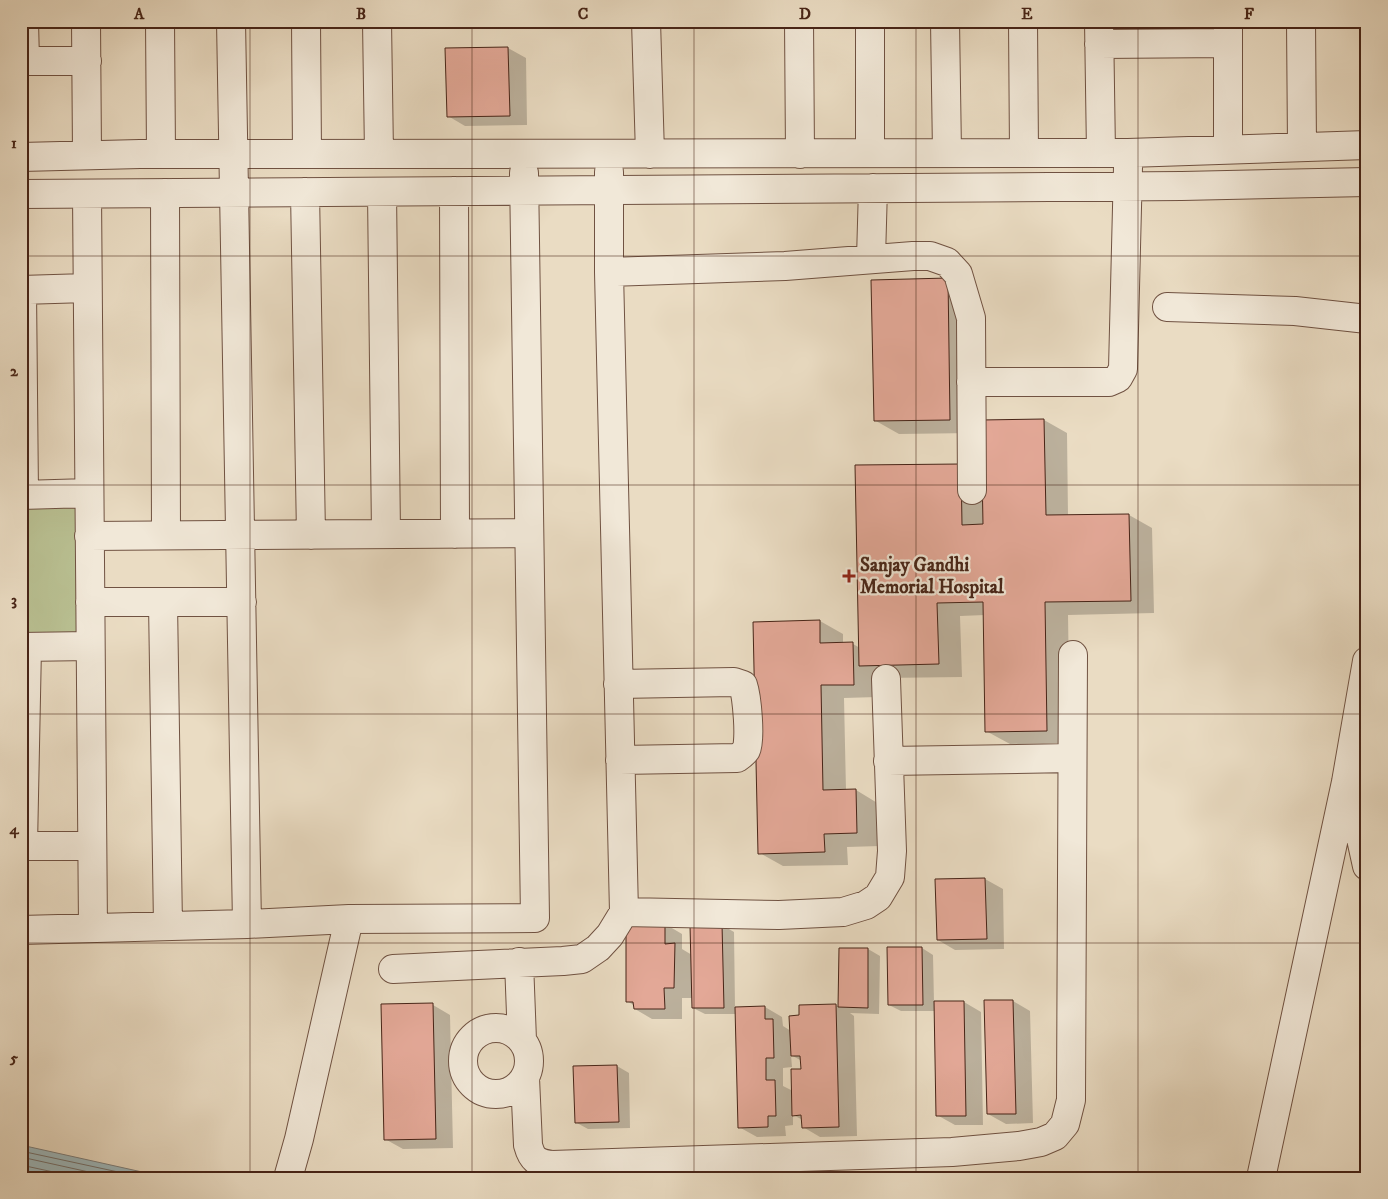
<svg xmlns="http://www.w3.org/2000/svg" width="1388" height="1199" font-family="'IM FELL DW Pica',serif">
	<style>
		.green { fill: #b9c092; stroke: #807254 }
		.water { fill: #9db9be; stroke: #7b7d7b }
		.shadow { fill: #0003; fill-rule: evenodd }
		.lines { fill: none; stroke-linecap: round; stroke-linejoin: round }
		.shore { stroke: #726e6a; stroke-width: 1 }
		.building { fill: #e3a897; stroke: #472417 }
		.minor-casing { stroke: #705242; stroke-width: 30 }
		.minor { stroke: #f1e8d8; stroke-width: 28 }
		.grid { fill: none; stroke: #472417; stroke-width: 1; stroke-opacity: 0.55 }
		.poi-dot { fill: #8f2418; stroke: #f1e8d8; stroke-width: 2 }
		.labels { text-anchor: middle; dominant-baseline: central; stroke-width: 4.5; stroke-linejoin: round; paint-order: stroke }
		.poi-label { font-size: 19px; font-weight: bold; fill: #472417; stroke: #f1e8d8; text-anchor: start }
		.neatline { fill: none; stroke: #472417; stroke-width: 2 }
		.grid-label { font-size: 16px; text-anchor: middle; font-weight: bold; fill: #472417 }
	</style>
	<rect width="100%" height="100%" fill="#eadcc3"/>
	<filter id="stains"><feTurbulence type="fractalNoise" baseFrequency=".004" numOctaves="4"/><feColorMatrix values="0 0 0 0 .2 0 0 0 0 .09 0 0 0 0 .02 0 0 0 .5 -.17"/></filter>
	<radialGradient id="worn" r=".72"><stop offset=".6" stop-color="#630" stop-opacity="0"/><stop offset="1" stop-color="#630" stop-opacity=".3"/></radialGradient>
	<path class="green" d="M21,501H83L85,644H21Z"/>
	<path class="water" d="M21,1145L169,1178H21Z"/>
	<path class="shadow" d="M508,48L526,58L527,125L465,126L448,116L447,49Z
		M947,279L970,293L973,433L899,434L876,421Z
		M1044,420L1067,433L1068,516L1129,515L1152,528L1154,613L1068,615L1070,743L1010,744L986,731L985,615L960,616L962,677L883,678L877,697L844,698L846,791L856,790L879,804L880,846L847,847L848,865L783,866L760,853L820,621L843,634V644H853L860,648L961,465L982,421Z
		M985,879L1003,889L1004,949L955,950L938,940Z
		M665,924L682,934V949L692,955L722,925L734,932L735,1008L765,1007L782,1017L783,1026L791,1031L801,1017L836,1005L839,1007L840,949H868L880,956L879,1014L850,1013L854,1016L857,1136L820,1137L803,1127V1120L793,1115V1125L785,1126L786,1136L757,1137L739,1127L736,1014H705L693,1008V998H682V1019H652L635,1009V1006L627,1001ZM791,1055L802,1061V1071L793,1091L783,1086V1068L792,1067Z
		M922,948L933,955L934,1003L964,1002L981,1012L983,1125H955L937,1115L936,1011H901L889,1005Z
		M1013,1001L1030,1011L1033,1123L1006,1124L988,1114Z
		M433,1005L450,1015L453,1148L403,1149L385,1139Z
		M617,1066L629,1073L630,1128L588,1129L577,1123L575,1068Z"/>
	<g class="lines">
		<path class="shore" d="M21,1151L146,1178
			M21,1157L116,1178
			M21,1165L81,1178"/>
	</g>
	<path class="building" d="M508,47L510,116L447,117L445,48Z
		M948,278L950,420L874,421L871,280Z
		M1044,419L1046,515L1129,514L1131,601L1045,602L1047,731L985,732L983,602L937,603L939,664L859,666L855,465L961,464L962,525L983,524L981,420Z
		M820,620V643L853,642L854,685H821L823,790L856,789L857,833L824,834L825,852L758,854L753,622Z
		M985,878L987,939L937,940L935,879Z
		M626,923H665V944L675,943L674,988H664L665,1009H634L633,1002H626Z
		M722,924L724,1008H692L690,925Z
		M887,947H922L923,1005H888Z
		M839,948H868V1008L838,1007Z
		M984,1000H1013L1016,1114H987Z
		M934,1001H964L966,1116H936Z
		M433,1003L436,1139L384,1140L381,1004Z
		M836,1004L839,1127L802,1128L801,1115L792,1116L791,1069H801L800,1056H791L789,1016L799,1015V1005Z
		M765,1006V1019H773L774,1058H766V1080H775L776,1116H768V1127L738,1128L735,1007Z
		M617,1065L619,1122L575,1123L573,1066Z"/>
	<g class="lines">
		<defs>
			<path id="minor" d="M24,21L25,61
				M86,21L87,155
				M160,21L161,154
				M231,21L247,924
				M306,21L307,154
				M377,21L379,154
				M646,21L650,154
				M799,21L800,154
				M870,21V153
				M945,21L947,153
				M1023,21L1024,153
				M1099,21L1101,153
				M1228,21V149
				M1301,21L1302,147
				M1099,44L1228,43
				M21,61H87
				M21,157L140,154L1128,153L1367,145
				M454,191L455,534
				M305,192L311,535
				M382,192L386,534
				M165,193L166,535
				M21,194L1182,186L1367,182
				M87,194L93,928
				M871,258L873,188
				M609,272L785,266L913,256H930L947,262L958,274L971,318L972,490
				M21,290L87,288
				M22,290L24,495
				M1167,307L1295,311L1367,319
				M971,382H1109L1118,378L1123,369L1128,167
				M21,495L89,493
				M89,536L529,533
				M90,602H242
				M163,602L168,926
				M21,647L90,646
				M618,684L734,682L743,685C747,697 751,740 746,750C744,753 740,756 737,758L620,760
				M888,761L1072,758
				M1348,787L1360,834L1367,866
				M21,846H92
				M23,846L27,647
				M624,912L779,915L843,912L866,905L878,897L890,877L892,851L886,679
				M21,930L247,924L349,919L535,918L524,173
				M519,962L522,1040
				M393,969L563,961L582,959L598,948L610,935L624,912L609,272V172
				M463 1061a33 33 0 1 1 66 0a33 33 0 1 1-66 0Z
				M525,1078L528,1145C532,1160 537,1163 552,1165L952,1152L1019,1146L1041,1142L1055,1136L1065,1124L1071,1100L1073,655
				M288,1178L299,1139L349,919
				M1261,1178L1346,782L1367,661"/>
		</defs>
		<use href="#minor" class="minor-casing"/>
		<use href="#minor" class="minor"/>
	</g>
	<path class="grid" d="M250,21V1178M472,21V1178M694,21V1178M916,21V1178M1138,21V1178M21,256H1367M21,485H1367M21,714H1367M21,943H1367"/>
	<path class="poi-dot" d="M846.5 568.5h5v5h5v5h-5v5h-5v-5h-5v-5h5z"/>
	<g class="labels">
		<g class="poi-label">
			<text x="860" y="565">Sanjay Gandhi<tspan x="860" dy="22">Memorial Hospital</tspan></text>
		</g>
	</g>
	<rect width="1388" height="1199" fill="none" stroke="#eadcc3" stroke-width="55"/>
	<rect x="28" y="28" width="1332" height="1144" class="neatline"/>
	<g class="grid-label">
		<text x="139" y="19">A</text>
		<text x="361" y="19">B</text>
		<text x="583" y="19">C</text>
		<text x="805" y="19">D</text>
		<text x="1027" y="19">E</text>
		<text x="1249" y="19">F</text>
		<text x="14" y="148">1</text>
		<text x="14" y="376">2</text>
		<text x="14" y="605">3</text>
		<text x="14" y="834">4</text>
		<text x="14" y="1063">5</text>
	</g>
	<rect width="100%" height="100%" filter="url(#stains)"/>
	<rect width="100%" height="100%" fill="url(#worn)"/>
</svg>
